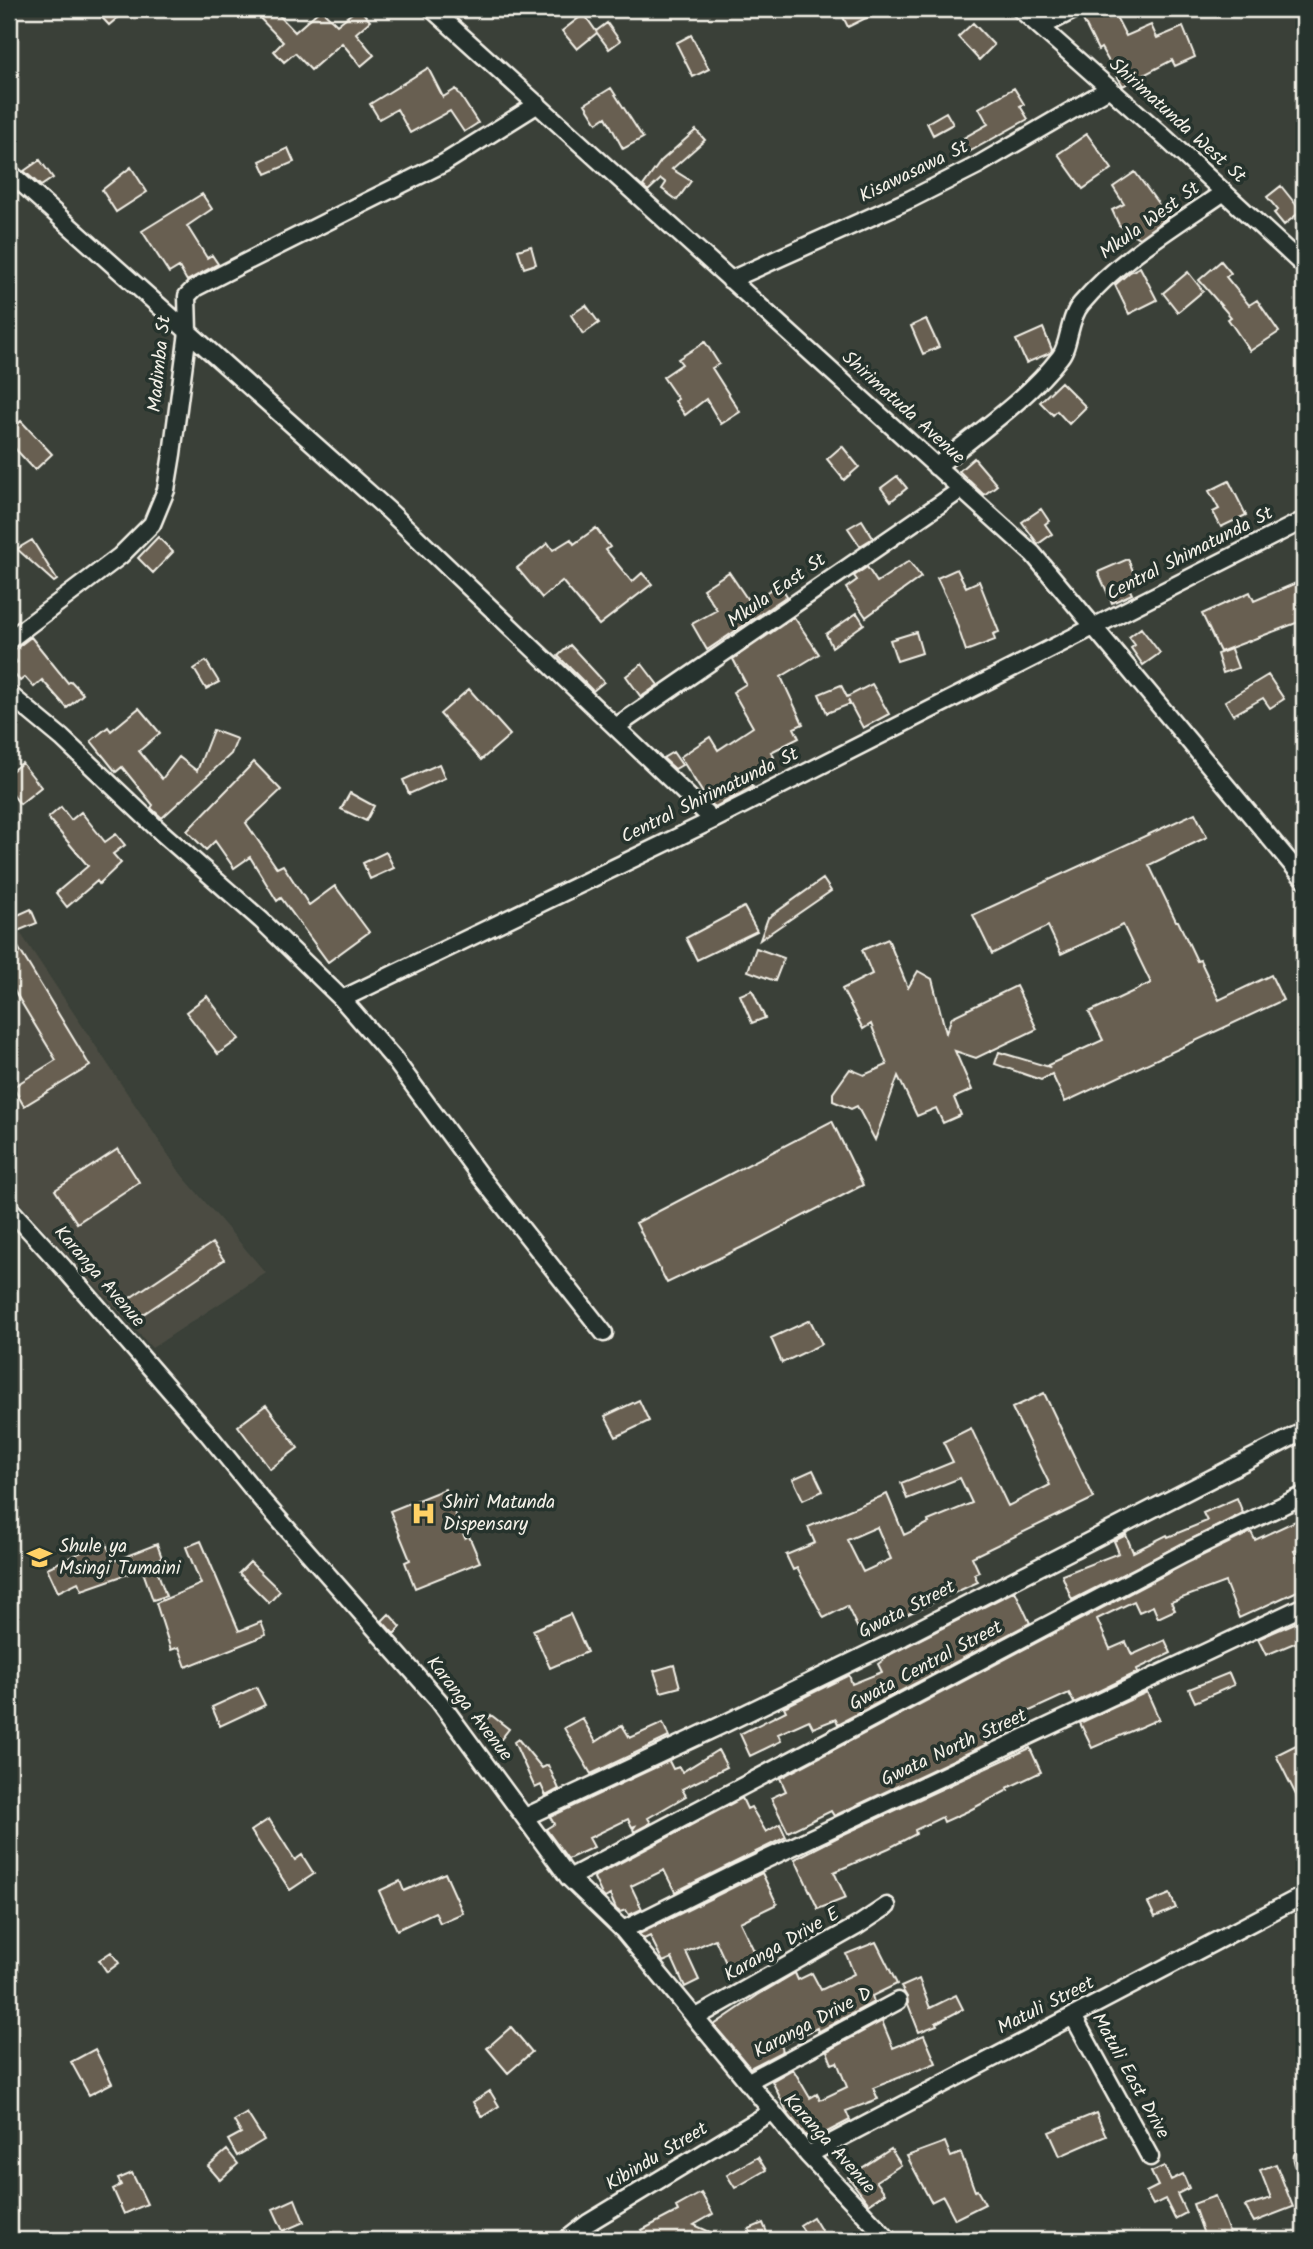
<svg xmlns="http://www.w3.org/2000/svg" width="1313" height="2249" font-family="Kalam,sans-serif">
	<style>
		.built { fill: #4b4c43 }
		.building { fill: #685f51; stroke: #f4f1e8; stroke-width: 2; fill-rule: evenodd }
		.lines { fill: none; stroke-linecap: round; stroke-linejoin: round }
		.street-casing { stroke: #f4f1e8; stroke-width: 21 }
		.street { stroke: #26332d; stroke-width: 16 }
		.labels { text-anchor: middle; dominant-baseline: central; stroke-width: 7; stroke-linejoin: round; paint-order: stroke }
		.street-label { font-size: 19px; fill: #f4f1e8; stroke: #26332d }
		.poi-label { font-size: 19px; fill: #f4f1e8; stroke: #26332d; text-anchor: start }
	</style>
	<rect width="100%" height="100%" fill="#3a4038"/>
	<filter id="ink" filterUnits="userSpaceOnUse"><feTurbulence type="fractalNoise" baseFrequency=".0143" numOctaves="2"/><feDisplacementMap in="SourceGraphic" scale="14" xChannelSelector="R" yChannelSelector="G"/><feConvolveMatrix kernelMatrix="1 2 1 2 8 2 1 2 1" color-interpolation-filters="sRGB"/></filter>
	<g filter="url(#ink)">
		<path class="built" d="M9,916L181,1174L266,1273L152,1348L9,1191Z"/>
		<path class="building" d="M94,9H128L109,25Z
			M251,9H273L295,32L321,9L337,25L357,9H360L370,21L356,33L374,55L361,66L342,43L311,70L295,53L284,62L274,51L283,42Z
			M839,9H884L848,27Z
			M1102,9H1112L1126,36L1151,25L1157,38L1183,27L1195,57L1175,66L1172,60L1123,86L1101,48L1098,50L1082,18Z
			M584,14L596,31L607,23L620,41L609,49L597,33L577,49L562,31Z
			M973,23L994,45L979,60L958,37Z
			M691,35L709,69L693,77L676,43Z
			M428,68L443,97L456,89L478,123L464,132L450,111L410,133L397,109L379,119L370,104Z
			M611,88L643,138L623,149L606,117L597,123L585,104Z
			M1014,88L1024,104L1020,106L1028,119L960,157L953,144L988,124L979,108Z
			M946,112L953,124L933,135L927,123Z
			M696,130L705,140L672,169L691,181L677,200L662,189L666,183L661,179L648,191L643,186L661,161Z
			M1087,134L1112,169L1083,189L1058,154Z
			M288,148L294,162L266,174L260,161Z
			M40,160L53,178L41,186L24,171Z
			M131,167L147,192L116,212L102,190Z
			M1135,172L1168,217L1139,238L1119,225L1112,210L1124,204L1113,187Z
			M1281,186L1301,211L1284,225L1274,213L1278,210L1267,197Z
			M202,194L212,209L187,226L207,258L212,255L218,264L187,281L179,267L169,273L142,231Z
			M531,246L536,264L524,268L518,250Z
			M1221,261L1231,273L1226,277L1249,305L1257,300L1279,332L1250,351L1228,319L1231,317L1199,280Z
			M1140,267L1157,300L1129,314L1115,285L1130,272Z
			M1188,272L1203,291L1178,312L1163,293Z
			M586,305L599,323L583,334L571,315Z
			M926,319L939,347L923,354L911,326Z
			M1043,328L1052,350L1050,353L1026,363L1016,340Z
			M705,342L719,364L712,368L740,412L721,424L706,399L685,415L675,401L678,399L663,377L682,364L678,359Z
			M1061,382L1086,407L1069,424L1057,411L1053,415L1040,402Z
			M21,421L52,454L35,470L9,442V432Z
			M842,446L859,467L844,480L827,459Z
			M974,458L997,485L984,495L959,471Z
			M897,476L907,488L891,501L881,488Z
			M1229,481L1246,515L1221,527L1213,512L1219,509L1209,491Z
			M1041,509L1049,521L1045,524L1052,534L1038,544L1022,522Z
			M862,520L873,538L860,546L848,528Z
			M596,528L610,547L606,550L632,582L642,573L652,584L599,625L562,581L542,598L517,568L548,543L553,550L571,539L574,544Z
			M158,537L173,552L153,573L138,558Z
			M32,540L57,580L54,582L17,549Z
			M1128,559L1136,578L1126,582L1132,594L1112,603L1098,572Z
			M909,561L921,577L866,617L846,588L857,580L854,576L867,567L877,582Z
			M957,569L966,587L979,581L999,632L993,634L995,640L966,651L951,607L937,578Z
			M729,572L750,603L779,584L787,596L707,650L692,624L717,610L703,589Z
			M1296,583L1304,601V620L1220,652L1202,614L1250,592L1254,601Z
			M857,613L864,624L832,647L826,634Z
			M794,617L819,654L781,677L803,724L794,728L799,738L771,752L774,757L741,779L753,787L715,807L708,801L680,757L710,737L718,750L753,727L733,692L746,684L733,659Z
			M1141,628L1160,653L1143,665L1131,648L1135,645L1129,637Z
			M916,632L922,653L897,661L890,640Z
			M31,637L68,683L71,681L83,694L67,708L42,680L34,687L25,677L20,681L9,668L17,662L10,653Z
			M570,645L604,682L593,691L558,656Z
			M1231,649L1238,668L1223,673L1217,654Z
			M206,661L219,682L206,689L194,669Z
			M642,664L658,685L641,697L626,676Z
			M1268,675L1284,699L1270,708L1263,698L1233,715L1225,701Z
			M872,684L889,714L863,728L848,700L850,704L827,713L819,694L841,685L847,697Z
			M469,689L510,735L481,760L440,714Z
			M139,708L160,733L139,751L162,779L179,757L197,771L213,730L237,739L231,754L162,818L151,808L153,805L122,767L116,772L91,741L108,727L111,731Z
			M673,752L682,765L675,769L663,758Z
			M254,762L281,790L246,823L277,868L283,865L309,905L335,886L369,932L328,962L281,898L277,901L250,857L234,868L215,841L206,850L187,831Z
			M22,763L41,787L20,804L9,790V773Z
			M439,764L445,778L409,794L403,780Z
			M350,793L374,806L366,821L341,809Z
			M61,807L71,820L81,812L105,842L116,834L125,845L113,854L121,863L99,884L97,881L67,907L56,893L88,866L48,818Z
			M1195,813L1207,837L1149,865L1176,921H1178L1197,961L1200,960L1219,1000L1271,975L1283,1000L1065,1102L1052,1074L1041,1080L995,1064L999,1052L1049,1067L1048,1065L1103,1040L1089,1012L1151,983L1123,925L1061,954L1048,926L992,954L973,915Z
			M386,852L394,868L370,879L363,863Z
			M823,879L831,891L760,940L768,918Z
			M744,907L757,931L697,960L686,938Z
			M31,909L37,923L10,934L90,1066L24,1106L13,1087L56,1060L9,982V919Z
			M888,939L908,988L918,971L932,979L946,1033L952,1017L1016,986L1037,1029L976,1058L955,1051L972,1090L954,1098L961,1115L943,1123L936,1108L917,1116L898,1076L875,1140L857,1106L851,1109L833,1101V1093L850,1069L864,1075L887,1065L871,1024L863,1029L842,989L872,974L862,950Z
			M756,948L784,958L775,981L748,971Z
			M752,990L765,1018L752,1023L740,995Z
			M207,996L239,1039L218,1054L186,1012Z
			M832,1121L863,1185L753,1242L667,1283L636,1223Z
			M118,1149L139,1182L77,1223L55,1190Z
			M212,1243L224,1260L139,1317L127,1300Z
			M810,1320L822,1344L782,1363L771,1338Z
			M1044,1393L1094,1498L972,1557L979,1572L974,1574L978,1582L893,1621L892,1619L861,1635L847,1606L824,1618L797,1568L793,1570L786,1555L815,1543L808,1527L887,1494L904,1535L929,1523L928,1521L972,1503L960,1478L907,1499L901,1483L953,1462L943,1442L971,1428L1008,1506L1050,1485L1012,1408ZM877,1527L891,1559L863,1572L847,1540Z
			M639,1400L649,1421L616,1437L605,1416Z
			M266,1405L298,1448L270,1469L238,1426Z
			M813,1470L823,1491L803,1500L793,1479Z
			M445,1489L465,1538L469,1536L480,1562L415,1588L405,1562L410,1560L390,1511Z
			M1237,1498L1243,1513L1072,1600L1062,1575L1119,1553L1114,1541L1126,1535L1133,1552L1167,1535L1168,1537L1207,1521L1203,1513Z
			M1304,1517V1546L1294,1551L1304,1571V1588L1239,1618L1225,1582L1171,1602L1175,1610L1158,1618L1153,1606L1139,1612L1134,1601L1097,1619L1110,1649L1126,1642L1132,1655L1165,1640L1171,1653L1137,1669L1138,1672L1074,1703L1069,1693L1010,1720L1012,1724L984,1738L987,1744L834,1816L831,1811L788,1832L771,1798L786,1791L780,1778L1189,1562L1251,1532L1255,1540Z
			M105,1541L114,1561L157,1544L162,1558L154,1561L166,1596L153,1600L142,1569L82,1590L78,1582L58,1592L47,1568Z
			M201,1541L239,1631L261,1622L266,1635L186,1667L179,1647L171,1650L156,1603L201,1584L186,1547Z
			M250,1562L280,1591L269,1603L239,1573Z
			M1015,1591L1030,1623L838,1724L836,1719L813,1728L809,1720L778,1734L781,1741L750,1756L740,1734L786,1711L784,1707L849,1675L852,1684L882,1672L878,1664L891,1654Z
			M389,1614L401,1627L394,1634L382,1621Z
			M570,1614L587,1652L550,1668L533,1630Z
			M1304,1619V1639L1266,1655L1258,1639Z
			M674,1665L680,1687L661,1692L654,1671Z
			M1229,1673L1234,1685L1195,1702L1189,1689Z
			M256,1687L265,1705L220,1726L212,1707Z
			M1147,1692L1159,1719L1092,1748L1080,1723Z
			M491,1715L509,1729L498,1743L480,1728Z
			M582,1718L596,1742L622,1725L630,1738L663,1723L669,1737L591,1774L564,1728Z
			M518,1739L542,1768L548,1765L559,1789L546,1796L541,1785L535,1788L514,1742Z
			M1304,1741V1811L1276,1755Z
			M1030,1748L1041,1772L1007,1788L1008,1790L968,1811L944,1822L942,1817L915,1830L916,1834L889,1848L834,1872L846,1898L818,1909L795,1859L842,1835Z
			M718,1750L727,1767L682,1789L686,1796L648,1818L651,1823L634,1832L633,1829L635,1826L632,1827L628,1819L589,1838L594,1847L568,1859L546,1829L554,1824L550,1817L669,1761L673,1769L679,1767L682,1772Z
			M742,1798L747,1809L751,1807L766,1832L780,1824L786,1837L675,1892L664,1870L631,1886L642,1909L629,1915L626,1910L620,1912L616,1909L610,1895L605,1898L602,1895L594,1878L595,1876Z
			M269,1819L295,1860L302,1855L314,1874L290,1890L251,1831Z
			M445,1873L463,1913L440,1923L435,1912L397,1930L379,1891L400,1881L404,1891Z
			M762,1873L777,1904L740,1922L759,1961L731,1974L715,1939L686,1952L699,1980L685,1987L672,1958L663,1962L650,1936L644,1939L639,1934Z
			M1170,1894L1176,1908L1155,1917L1148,1903Z
			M876,1942L897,1984L872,1996L874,2002L818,2032L817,2028L781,2045L783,2051L750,2068L714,2025L758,1995L795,1973L798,1980L812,1973L821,1990L854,1974L846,1954Z
			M111,1952L119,1963L107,1972L99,1960Z
			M919,1979L930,2008L956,1995L963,2009L936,2023L937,2025L919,2032L908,2004L907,1997L901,1987Z
			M882,2021L893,2048L924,2035L936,2063L873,2088L878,2099L846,2111L850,2120L810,2141L788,2114L772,2081L793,2069L810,2098L817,2094L820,2100L847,2087L837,2062L832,2064L827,2051Z
			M511,2027L532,2052L508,2073L487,2048Z
			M95,2049L112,2083L89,2095L71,2062Z
			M490,2091L499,2106L482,2117L473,2102Z
			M247,2113L264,2140L237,2156L228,2140L241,2133L234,2121Z
			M1096,2113L1106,2136L1060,2156L1049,2132Z
			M945,2142L951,2157L961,2153L975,2191L977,2190L985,2204L955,2219L943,2196L931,2202L907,2156Z
			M891,2149L901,2165L876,2181L885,2193L869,2204L848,2177Z
			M227,2150L238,2164L220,2180L208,2166Z
			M758,2157L766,2170L735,2188L727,2175Z
			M1276,2164L1293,2207L1254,2222L1245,2206L1271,2198L1260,2170Z
			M1164,2166L1171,2180L1183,2174L1189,2188L1177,2194L1186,2213L1175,2219L1165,2199L1153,2205L1146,2192L1158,2186L1151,2172Z
			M132,2173L147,2204L124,2214L113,2189L121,2185L118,2179Z
			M701,2193L713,2214L694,2225L728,2240H648L642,2230L678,2211L676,2207Z
			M1215,2196L1232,2240H1206L1193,2204Z
			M295,2199L304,2222L283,2231L273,2209Z
			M813,2217L824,2235L816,2240H809L800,2225Z
			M763,2223L770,2240H754L749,2229Z"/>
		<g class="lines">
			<defs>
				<path id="street" d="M432,9L1033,554L1304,879
					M1020,9L1161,134L1304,266
					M1041,27L1076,9
					M9,172L388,510L713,820
					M730,280L911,199L978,165L1110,88
					M936,467C977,433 1028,399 1060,357C1070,345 1068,319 1081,304C1120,258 1175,226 1224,192
					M9,640L120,556L152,524L166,490L172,454L188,332L187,296L195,288L240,265L444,163L538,104
					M9,694L62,738L161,832L261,920L342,999L394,1059L480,1176L604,1333
					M617,726L962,489
					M342,999L713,820L1304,520
					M9,1208L63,1267L208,1434L260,1498L439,1701L569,1878L623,1930L808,2155L889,2240
					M525,1817L726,1723L903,1637L1304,1431
					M569,1878L1184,1553L1304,1495
					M623,1930L739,1872L1304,1606
					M1073,2016L1150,2157
					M695,2018L857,1926L887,1906
					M747,2082L898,2001
					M808,2155L1304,1895
					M1303,2158L1304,2162
					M566,2240L588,2223L771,2112"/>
			</defs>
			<use href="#street" class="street-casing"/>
			<use href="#street" class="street"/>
		</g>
	</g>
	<defs>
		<symbol id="hospital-bare" viewBox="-9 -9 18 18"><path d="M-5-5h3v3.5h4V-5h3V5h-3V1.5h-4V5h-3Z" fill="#ffd166" stroke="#26332d" stroke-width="2.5" paint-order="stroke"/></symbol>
		<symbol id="school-bare" viewBox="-9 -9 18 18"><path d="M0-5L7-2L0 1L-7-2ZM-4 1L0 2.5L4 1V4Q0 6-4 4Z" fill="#ffd166" stroke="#26332d" stroke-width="2.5" paint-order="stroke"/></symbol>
	</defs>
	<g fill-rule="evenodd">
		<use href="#hospital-bare" x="406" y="1496" width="35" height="35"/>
		<use href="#school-bare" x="22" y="1540" width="35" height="35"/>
	</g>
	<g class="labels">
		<g class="street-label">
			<text transform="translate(1177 121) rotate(42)">Shirimatunda West St</text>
			<text transform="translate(914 172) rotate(-26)">Kisawasawa St</text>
			<text transform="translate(1150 221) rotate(-36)">Mkula West St</text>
			<text transform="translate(160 364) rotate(-84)">Madimba St</text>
			<text transform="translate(903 408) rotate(42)">Shirimatuda Avenue</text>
			<text transform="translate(1190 554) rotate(-27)">Central Shimatunda St</text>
			<text transform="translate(777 591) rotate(-35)">Mkula East St</text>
			<text transform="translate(710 796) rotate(-26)">Central Shirimatunda St</text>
			<text transform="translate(99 1277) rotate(49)">Karanga Avenue</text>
			<text transform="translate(907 1610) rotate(-27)">Gwata Street</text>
			<text transform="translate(926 1666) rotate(-28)">Gwata Central Street</text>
			<text transform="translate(469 1709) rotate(52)">Karanga Avenue</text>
			<text transform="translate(954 1748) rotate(-25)">Gwata North Street</text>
			<text transform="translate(782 1945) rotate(-30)">Karanga Drive E</text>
			<text transform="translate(1046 2006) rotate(-27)">Matuli Street</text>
			<text transform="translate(813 2023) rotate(-28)">Karanga Drive D</text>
			<text transform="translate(1130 2076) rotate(61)">Matuli East Drive</text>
			<text transform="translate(829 2144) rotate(48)">Karanga Avenue</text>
			<text transform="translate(657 2157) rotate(-31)">Kibindu Street</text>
		</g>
		<g class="poi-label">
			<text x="443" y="1503">Shiri Matunda<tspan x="443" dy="22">Dispensary</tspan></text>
			<text x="59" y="1547">Shule ya<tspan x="59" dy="22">Msingi Tumaini</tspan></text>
		</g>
	</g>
	<rect width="1313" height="2249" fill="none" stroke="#26332d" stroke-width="35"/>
	<rect x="18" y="18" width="1278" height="2214" fill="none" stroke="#f4f1e8" stroke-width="2.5" filter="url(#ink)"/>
</svg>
